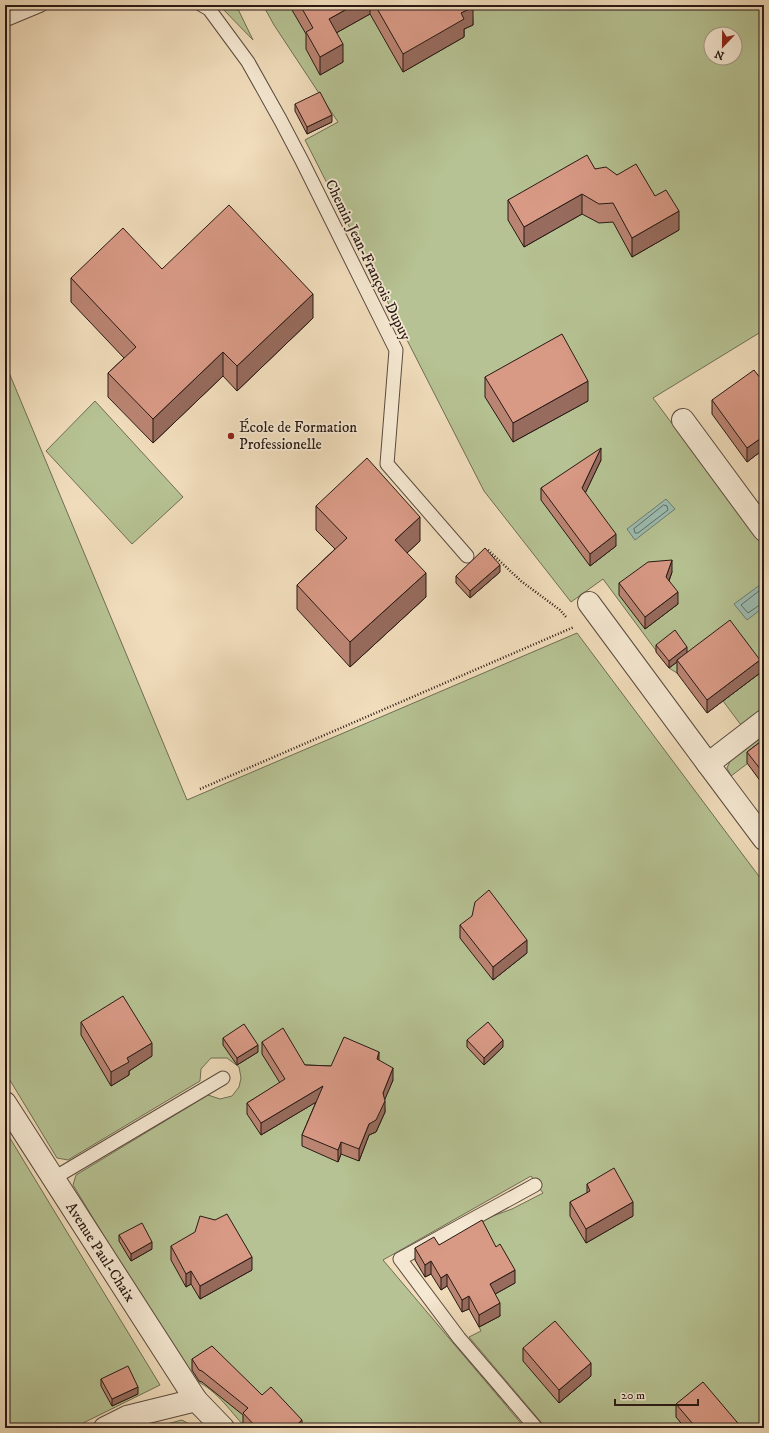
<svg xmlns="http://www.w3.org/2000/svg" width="769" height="1433" font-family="'IM FELL DW Pica',serif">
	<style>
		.green { fill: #b6c293; stroke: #6f6e54; fill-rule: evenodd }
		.water { fill: #9bbcb0; stroke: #6d7b72 }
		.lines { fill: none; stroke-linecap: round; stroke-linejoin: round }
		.shore { stroke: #626a62; stroke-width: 1 }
		.lane-casing { stroke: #5a4a3e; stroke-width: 15 }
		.street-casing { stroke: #5a4a3e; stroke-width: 24 }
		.path { stroke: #281914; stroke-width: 2.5; stroke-dasharray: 1 2; stroke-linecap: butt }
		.lane { stroke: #f6e9d3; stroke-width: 13 }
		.street { stroke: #f6e9d3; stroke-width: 22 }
		.wall { fill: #ba8472; stroke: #281914 }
		.shaded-wall { fill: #976b5d; stroke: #281914 }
		.building { fill: #d89985; stroke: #281914 }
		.poi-dot { fill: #8f2418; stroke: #f6e9d3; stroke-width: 1.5 }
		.labels { text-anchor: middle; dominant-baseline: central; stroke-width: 3.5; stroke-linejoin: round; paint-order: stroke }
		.street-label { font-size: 15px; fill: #281914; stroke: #f6e9d3 }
		.poi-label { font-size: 15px; fill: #281914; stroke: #f6e9d3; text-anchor: start }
	</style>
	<rect width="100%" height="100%" fill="#f1ddbc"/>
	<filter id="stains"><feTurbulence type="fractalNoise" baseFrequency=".005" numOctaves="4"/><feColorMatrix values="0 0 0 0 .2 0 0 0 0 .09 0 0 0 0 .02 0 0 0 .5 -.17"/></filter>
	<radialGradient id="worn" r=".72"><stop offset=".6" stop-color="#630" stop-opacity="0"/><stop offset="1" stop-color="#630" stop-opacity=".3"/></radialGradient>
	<path class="green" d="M219,5H236L253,40Z
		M263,5H764V330L653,398L764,547V707L741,725L723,701L760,673L730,634L677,673L669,668L603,579L571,602L484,491L305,140L338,122L274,25ZM711,34H735V58H711Z
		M5,363L187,800L577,633L764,883V1428H546L469,1337L481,1331L479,1327L500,1316L433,1247L490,1217L512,1209L543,1193L531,1176L383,1260L525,1428H246C227,1408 217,1389 190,1378L73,1185L76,1175L208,1095L220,1099L232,1096L239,1087L241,1078L239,1067L227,1058H211L201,1069L200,1081L68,1160L57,1158L5,1072Z
		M95,401L183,497L132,544L46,451Z
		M764,732V751L731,776L727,768L732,757Z
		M5,1130L160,1385L73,1428H5Z
		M182,1420L196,1428H151Z"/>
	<path class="water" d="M666,499L675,509L635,540L627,529Z
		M764,582V607L747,620L734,604Z"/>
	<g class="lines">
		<path class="shore" d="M664,505L667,506L668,510L638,533H635L634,529Z
			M764,587L741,605L748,613L761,604H764"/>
		<defs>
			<path id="lane" d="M202,5L209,9L248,62L281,121L302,161L396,350L387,464L467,556
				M5,20L41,5
				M54,1178L223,1078
				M535,1185L400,1259L459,1338L536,1428"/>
			<g id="street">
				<path d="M683,420L764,530"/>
				<path d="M589,603L708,764"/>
				<path d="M764,721L708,764L764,839"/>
				<path id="s1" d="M5,1103L196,1400"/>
				<path d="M105,1428L127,1417L196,1400L223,1428"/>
			</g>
		</defs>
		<use href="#lane" class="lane-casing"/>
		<use href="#street" class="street-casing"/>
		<path class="path" d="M488,550L521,581L560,610L566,617
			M200,789L574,627"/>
		<use href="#lane" class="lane"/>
		<use href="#street" class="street"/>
	</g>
	<path class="wall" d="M289,5H472L473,25L464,29V37L403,72L370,14L336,33L343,62L320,75L306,49V34Z
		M295,104L332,122L307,134L295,111Z
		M595,169L617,175L655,196L679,230L632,257L613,222L599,223L582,214L524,247L508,220V200Z
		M162,269L313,318L237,391L223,376L153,443L108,397V373L124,358L71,302V278Z
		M485,377L588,401L513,442L485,397Z
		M764,383V449L747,462L712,414V400Z
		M601,460L585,493L616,546L590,566L541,500V488Z
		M316,506L420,541L407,553L426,597L350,667L297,609V585L335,549L316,530Z
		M500,572L470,598L456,583V576Z
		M672,572L669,581L678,604L645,629L619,595V583Z
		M656,645L687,652L760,673L707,713L677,673V662L669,668L656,652Z
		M764,739V786L747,763V752Z
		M460,925L527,953L493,980L460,938Z
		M81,1022L152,1056L129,1071V1075L111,1086L81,1035Z
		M223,1038L258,1052L237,1065L223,1045Z
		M467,1040L503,1047L484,1065L467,1047Z
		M262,1042L305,1065L331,1066L379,1060L393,1080L384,1100L385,1112L376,1132L369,1135L359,1161L341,1154L338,1162L302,1146V1135L316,1102L261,1135L247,1114V1103L280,1083L262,1054Z
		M587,1184L633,1216L586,1243L570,1216V1202L587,1193Z
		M119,1235L152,1249L131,1261L119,1241Z
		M439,1245L496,1247L515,1283L495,1294L500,1316L479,1327L469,1309L462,1312L447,1286L441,1290L431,1274L425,1277L415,1260V1248Z
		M171,1246L252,1270L200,1299L191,1284L186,1287L171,1260Z
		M523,1348L591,1376L559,1403L523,1361Z
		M192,1359L262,1395L302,1428H246L243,1424V1415L202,1382L199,1381L192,1370Z
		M101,1379L138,1394L112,1406L101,1386Z
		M676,1404L742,1428H685L676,1417Z"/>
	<path class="shaded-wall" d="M354,5H370V14L329,37V19Z
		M473,7V25L464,29V37L403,72V54L461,13Z
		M343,44V62L320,75V57Z
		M6,93V116L5,117V94Z
		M332,115V122L307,134V127Z
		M582,194V214L524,247V227Z
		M679,211V230L632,257V238Z
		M313,294V318L237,391V366Z
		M223,352V376L153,443V419Z
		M588,381V401L513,442V423Z
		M764,436V449L747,462V448Z
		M601,448V460L582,500V488Z
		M420,517V541L395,564V540Z
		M616,534V546L590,566V554Z
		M672,560V572L666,588V577Z
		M500,565V572L470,598V591Z
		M426,573V597L350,667V642Z
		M678,592V604L645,629V617Z
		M687,647V654L677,660V662L669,668V661Z
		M760,660V673L707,713V700Z
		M527,940V953L493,980V967Z
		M503,1040V1047L484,1065V1058Z
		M152,1043V1056L129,1071V1075L111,1086V1072L127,1058Z
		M258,1045V1052L237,1065V1058Z
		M379,1052V1064L377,1059Z
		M393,1068V1080L383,1104V1093Z
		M323,1086V1098L261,1135V1123Z
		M385,1101V1112L376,1132L369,1135L359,1161V1149L369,1124Z
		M341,1142V1154L338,1162V1150Z
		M633,1202V1216L586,1243V1229Z
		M152,1242V1249L131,1261V1254Z
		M252,1257V1270L200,1299V1286Z
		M431,1261V1274L425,1277V1265Z
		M515,1270V1283L490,1297V1284Z
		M191,1271V1284L186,1287V1274Z
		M447,1274V1286L441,1290V1278Z
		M469,1296V1309L462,1312V1300Z
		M500,1303V1316L479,1327V1315Z
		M8,1317V1330L5,1335V1321Z
		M591,1363V1376L559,1403V1390Z
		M138,1387V1394L112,1406V1399Z
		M302,1420V1428H293Z"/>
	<path class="building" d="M300,5H354L329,19L343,44L320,57L306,32L313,28Z
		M375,5H472L473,7L461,13L464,19L403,54Z
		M320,92L332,115L307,127L295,104Z
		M587,155L595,169L606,167L617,175L636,164L655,196L666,190L679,211L632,238L613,203L599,204L582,194L524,227L508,200Z
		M229,205L313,294L237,366L223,352L153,419L108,373L136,347L71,278L123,228L162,269Z
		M562,334L588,381L513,423L485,377Z
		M754,370L764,383V436L747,448L712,400Z
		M601,448L582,488L616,534L590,554L541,488Z
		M367,458L420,517L395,540L426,573L350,642L297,585L347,538L316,506Z
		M485,548L500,565L470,591L456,576Z
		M672,560L666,577L678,592L645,617L619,583L648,562Z
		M730,620L760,660L707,700L677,660Z
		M675,630L687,647L669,661L656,645Z
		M764,739V774L747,752Z
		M489,890L527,940L493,967L460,925L472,916L475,902Z
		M123,996L152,1043L127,1058L129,1062L111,1072L81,1022Z
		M488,1022L503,1040L484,1058L467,1040Z
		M244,1024L258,1045L237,1058L223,1038Z
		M283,1028L305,1065L331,1066L344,1037L379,1052L377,1059L393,1068L383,1093L385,1101L376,1120L369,1124L359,1149L341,1142L338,1150L302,1135L323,1086L261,1123L247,1103L285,1079L262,1042Z
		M614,1168L633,1202L586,1229L570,1202L590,1191L587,1184Z
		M227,1214L252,1257L200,1286L191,1271L186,1274L171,1246L195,1232L200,1216L215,1220Z
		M482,1220L496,1247L500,1244L515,1270L490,1284L500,1303L479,1315L469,1296L462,1300L447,1274L441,1278L431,1261L425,1265L415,1248L434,1237L439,1245Z
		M142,1223L152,1242L131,1254L119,1235Z
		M5,1315L8,1317L5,1321Z
		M555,1321L591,1363L559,1390L523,1348Z
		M212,1346L262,1395L271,1387L302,1420L293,1428H257L243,1413L248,1408L202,1371L199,1370L192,1359Z
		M128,1366L138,1387L112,1399L101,1379Z
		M703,1382L742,1428H691L690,1426L693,1424L676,1404Z"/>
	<circle class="poi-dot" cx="231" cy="436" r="4"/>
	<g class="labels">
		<g class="street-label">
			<text transform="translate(368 260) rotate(64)">Chemin Jean-François Dupuy</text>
			<text stroke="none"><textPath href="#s1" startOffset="177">Avenue Paul-Chaix</textPath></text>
		</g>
		<g class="poi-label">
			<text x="239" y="427">École de Formation<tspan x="239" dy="17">Professionelle</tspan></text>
		</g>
	</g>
	<rect width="769" height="1433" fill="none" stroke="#f1ddbc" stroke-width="20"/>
	<rect x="6" y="6" width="757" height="1421" fill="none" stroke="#281914" stroke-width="2"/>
	<rect x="10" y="10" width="749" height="1413" fill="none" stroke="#281914"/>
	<g transform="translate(723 46) rotate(202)"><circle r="19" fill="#f6e9d3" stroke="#a49687"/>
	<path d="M0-3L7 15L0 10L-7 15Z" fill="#8f2418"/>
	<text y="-6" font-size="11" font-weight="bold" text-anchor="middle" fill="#281914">N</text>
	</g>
	<path d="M615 1399v6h83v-6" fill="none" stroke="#281914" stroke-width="2"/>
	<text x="621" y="1399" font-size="12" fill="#281914" stroke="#f6e9d3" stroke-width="3" paint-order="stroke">20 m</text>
	<rect width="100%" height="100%" filter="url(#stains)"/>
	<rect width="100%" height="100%" fill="url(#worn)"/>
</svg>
